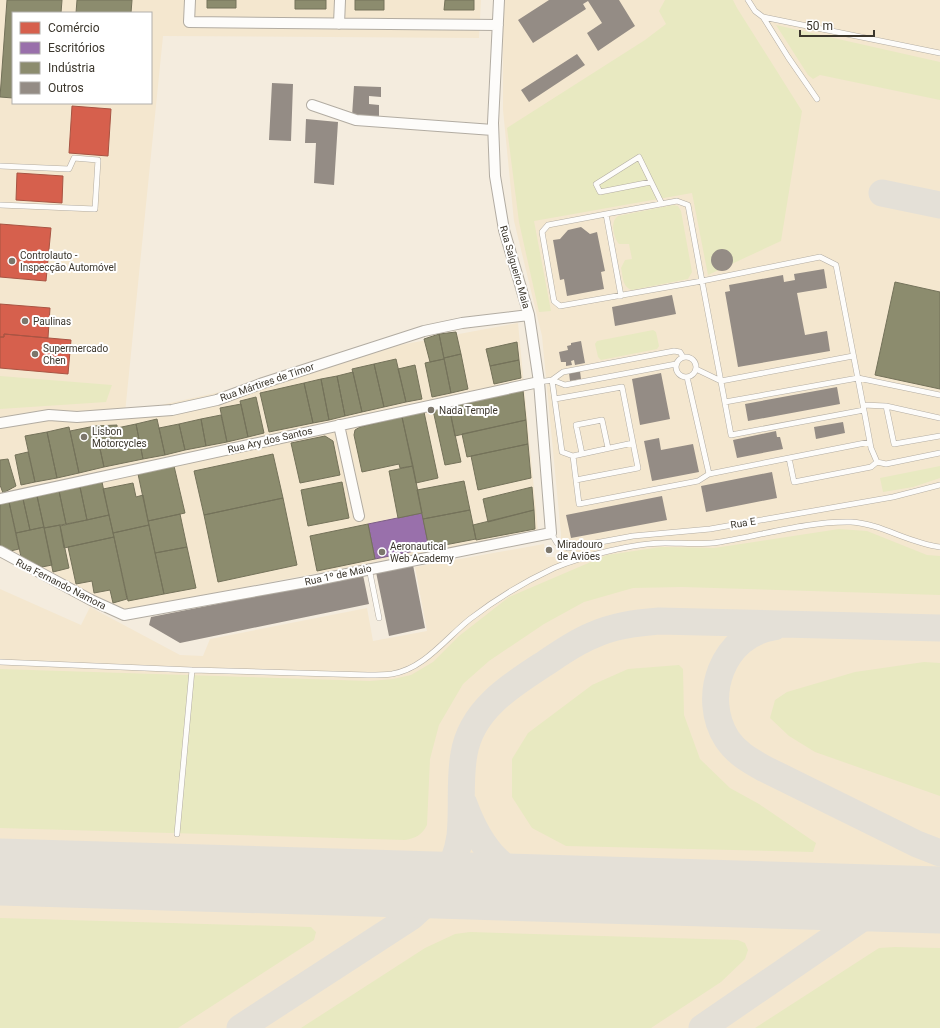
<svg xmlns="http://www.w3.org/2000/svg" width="940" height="1028" font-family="Roboto,sans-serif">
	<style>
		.built { fill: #f4e7cf; fill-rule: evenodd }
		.green { fill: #e8e9c1 }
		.shops { fill: #d6604d; stroke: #a85443 }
		.offices { fill: #9970ab; stroke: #7d5f85 }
		.industry { fill: #8c8c6e; stroke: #74725a }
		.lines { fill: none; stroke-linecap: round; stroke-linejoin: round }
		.taxiway { stroke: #e4e0d7; stroke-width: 27 }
		.runway { stroke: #e4e0d7; stroke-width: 67 }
		.building { fill: #948c85 }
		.lane-casing { stroke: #b2aca2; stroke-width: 6 }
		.street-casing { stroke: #b2aca2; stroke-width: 12 }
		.lane { stroke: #fdfcfa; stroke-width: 5 }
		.street { stroke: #fdfcfa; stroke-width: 10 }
		.poi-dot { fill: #7c766b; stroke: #fff; stroke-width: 1.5 }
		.labels { text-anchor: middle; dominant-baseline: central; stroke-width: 4; stroke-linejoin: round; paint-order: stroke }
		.poi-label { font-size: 10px; fill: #3c372d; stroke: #fff; text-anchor: start }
		.street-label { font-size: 10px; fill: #3c372d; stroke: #fff }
	</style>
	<rect width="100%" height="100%" fill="#f4ecde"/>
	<path class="built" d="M0,0H481L479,38L163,36L125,413L324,369L389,347L518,323L538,531L125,610L6,552H0ZM13,13H151V103H13Z
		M503,0H940V1028H0V589L81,625L90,607L180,655L203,656L210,639L367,608L373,641L427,631L415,567L544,544L546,557H561V534L542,336L514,221L503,110Z"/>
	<path class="green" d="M665,0H733L737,8L802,111L781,241L708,275L692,193L534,221L551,311L539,312L519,222L507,128L645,40L666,24L659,11Z
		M776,25L940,62V100L820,75L813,79L808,75Z
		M673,205L678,206L681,211L692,272L688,279L632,290C622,287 623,276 621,268L625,260L632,259L629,244H619C613,237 610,221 618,216Z
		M653,330L656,332L659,346L657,349L601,360L598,357L595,344L597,341Z
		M0,376L112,385L106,402L0,409Z
		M940,466V478L913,487L883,492L880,478Z
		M839,529L867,531L927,555L940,556V595L682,587L633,588L584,602L544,624L489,661L463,684L439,725L430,759L427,825C422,835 416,838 405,840L0,828V669L370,681L393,679L411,675L433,662L459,636L509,597L607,555L661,547L714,548Z
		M924,662L940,663V796L815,752L789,736L770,718L775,700L787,692L855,672Z
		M679,665L683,669L684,715L700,759L730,788L759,804L816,843L813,852L566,846L532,828L512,797V759L528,733L592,685L628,669Z
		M0,918L311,927L316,932L314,940L178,1028H0Z
		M470,932L738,940L745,943L748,950L745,959L721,982L651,1028H301L425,948L455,934Z
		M895,947L940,948V1028H755L879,948Z"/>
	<path class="shops" d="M72,106L111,109L108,156L69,153Z
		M17,173L63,176L62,203L16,200Z
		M0,224L51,228L46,281L0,277Z
		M0,304L50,308L48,338L4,334V337H0Z
		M4,334L71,340L68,374L0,368V337H4Z"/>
	<path class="offices" d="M422,513L429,548L375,559L368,524Z"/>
	<path class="industry" d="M7,0H62L61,13H13V98L0,97Z
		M77,0H132L131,13H76Z
		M207,0H236V8H207Z
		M295,0H326V9H295Z
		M355,0H384V10H355Z
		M445,0H474V10H444Z
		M895,282L940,292V389L875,375Z
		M456,332L461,354L444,358L439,334Z
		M439,334L444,359L430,362L424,339Z
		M517,342L519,360L490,366L486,349Z
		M461,354L468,389L451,393L444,358Z
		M396,359L406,402L384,407L374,364Z
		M444,359L451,393L432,397L425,363Z
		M519,360L521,378L494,384L490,366Z
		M374,364L384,407L362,412L352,369Z
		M415,365L422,399L406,402L398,369Z
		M353,372L362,412L345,416L337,376Z
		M337,376L345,416L329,420L321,379Z
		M321,379L329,420L313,423L304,383Z
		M304,383L313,423L269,432L260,393Z
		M523,390L526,420L455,436L449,407Z
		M256,397L264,433L248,437L240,401Z
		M241,404L248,437L227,442L220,408Z
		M449,407L461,462L445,465L433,410Z
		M424,412L438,478L416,483L402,417Z
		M221,415L227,442L206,446L201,419Z
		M402,417L413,466L400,468L399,464L362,472L354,435L355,430L360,427Z
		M157,419L165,455L143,459L136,424Z
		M201,419L206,446L185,450L179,424Z
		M526,420L528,444L467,457L462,434Z
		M136,424L143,459L104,467L95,426L117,425V428Z
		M179,424L185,450L165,455L159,428Z
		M95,426L104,467L79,473L70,431Z
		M69,427L79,473L57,478L47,432Z
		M47,432L57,478L35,482L25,436Z
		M325,436L333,441L340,475L300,483L291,443Z
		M528,444L531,478L478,490L471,456Z
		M28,452L35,482L21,485L15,455Z
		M273,454L283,498L204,515L194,471Z
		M8,459L16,486L3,493L0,485V460Z
		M174,466L185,513L148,521L138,474Z
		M413,466L422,513L398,518L389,471Z
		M464,481L470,510L423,519L417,490Z
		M102,482L109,515L87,520L80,487Z
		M342,482L349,518L308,526L301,490Z
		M133,483L136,497L143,495L149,525L113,533L103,489Z
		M80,487L87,520L66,524L59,491Z
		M532,487L534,510L488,522L483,499Z
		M59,491L66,524L44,528L37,496Z
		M37,496L44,527L30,530L23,499Z
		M283,498L297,565L218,582L204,515Z
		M23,499L30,530L16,533L9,502Z
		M9,502L19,549L6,552L0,547V504Z
		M470,510L476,539L429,548L423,519Z
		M534,510L535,529L476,540L473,525Z
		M180,514L187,547L155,553L148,521Z
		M109,515L114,537L64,548L60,526Z
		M368,524L375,559L317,571L310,536Z
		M60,525L69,568L53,572L44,528Z
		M149,525L164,594L128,601L113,533Z
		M44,527L52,565L42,567L21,557L16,533Z
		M114,537L127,599L113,603L110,590L94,593L92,581L76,584L68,547Z
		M187,547L196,588L164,594L155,553Z"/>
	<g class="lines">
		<path class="taxiway" d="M882,193L940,205
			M774,627C723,634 700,697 727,739C737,754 751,761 765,769L917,844L940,853
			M464,804C481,851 505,878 555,889
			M240,1028L411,917C437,895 455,870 460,836C463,809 459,781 464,754C471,710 510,686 544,664C559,654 574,643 591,636C612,626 635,623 659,621L940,628
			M702,1028L890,899"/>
		<path class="runway" d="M0,872L940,900"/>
	</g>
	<path class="building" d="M549,0H619L635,26L598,51L587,33L602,23L588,1L583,4L586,9L533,43L518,20Z
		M577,54L585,65L529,102L521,90Z
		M272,83L293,84L291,141L269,140Z
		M354,86L381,87V97L369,96V104L379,105V117L352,116Z
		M306,119L338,122L334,185L314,183L316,143H305Z
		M581,227L590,234L597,232L605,271L601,272L604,289L567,296L564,279L560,280L553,240L560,239L568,230Z
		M711 260a11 11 0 1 1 22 0a11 11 0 1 1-22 0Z
		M824,269L827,288L797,293L805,335L827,331L830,351L738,367L725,292L730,291L729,285L783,275L784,282L795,280L794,274Z
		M672,295L676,314L615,326L612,307Z
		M581,341L585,363L575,365L574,360L571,361L572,365L566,366V362H561L559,352L568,350L567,346L571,345V343Z
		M580,371L581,379L570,381L569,373Z
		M661,373L670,419L640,425L632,379Z
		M837,387L840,404L748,421L745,404Z
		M843,422L845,433L816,439L814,427Z
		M776,431L777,437H780L783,449L737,458L733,440Z
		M659,438L661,450L693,444L699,472L652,481L644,441Z
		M772,472L777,498L706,512L701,486Z
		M662,496L667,520L571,538L566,515Z
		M413,565L425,628L389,636L376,572Z
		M363,575L369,604L180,643L149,625L151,617Z"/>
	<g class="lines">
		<defs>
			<path id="lane" d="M748,0L755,11L763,17L940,53
				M763,17L788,57L817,99
				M0,166L69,169L74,158L98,160L95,209L0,205
				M651,182L600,192L596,184L639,157L662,204
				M606,214L548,225L542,232L554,301L560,306L702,281L731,435L864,410
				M621,296L606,214L677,201L688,205L702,281L820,257L836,265L863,405
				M676 367a10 10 0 1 1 20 0a10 10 0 1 1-20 0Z
				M676,364L565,385L552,380L563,372L674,351L680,352L683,357
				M696,369L721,381L853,356
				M687,377L709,474L789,458
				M539,382L552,380L562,452L573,456L582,454L576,425L602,420L608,448
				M555,399L622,387L633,443L582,454
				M725,402L858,378L940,395
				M886,406L940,418
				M940,436L894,444L886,406L863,405L871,448L877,462L886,464L940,453
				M870,442L789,458L794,482L871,467L877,462
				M573,456L576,480L638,468L633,443
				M576,480L579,504L698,481L709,474
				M551,533L557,543L568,548L633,536L710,529L893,497L940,485
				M369,568L379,618
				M0,662L192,670L177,834
				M192,670L368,675C376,675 384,675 392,674C424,669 446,638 470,619C496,599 524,582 554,568C582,556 635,543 665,543C684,543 702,545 720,542C763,535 809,521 851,522C882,524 908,543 940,547"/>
			<path id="street" d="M190,0L189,22L498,25
				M339,24L340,0
				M312,105L356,120L493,130
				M0,423L49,415L77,417L172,410L217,400L263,383L424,331L462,323L529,315
				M339,425L359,516
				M0,499L539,382
				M0,551L91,600L124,615L312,581L551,533L539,382L529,315L504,230L495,176L493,123L499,0"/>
		</defs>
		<use href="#lane" class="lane-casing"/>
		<use href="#street" class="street-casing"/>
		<use href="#lane" class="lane"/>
		<use href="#street" class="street"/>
	</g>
	<g class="poi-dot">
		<circle cx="12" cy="261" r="4"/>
		<circle cx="25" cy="321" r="4"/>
		<circle cx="35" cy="354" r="4"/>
		<circle cx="431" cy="410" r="4"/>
		<circle cx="84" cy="437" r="4"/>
		<circle cx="549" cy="550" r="4"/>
		<circle cx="382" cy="552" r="4"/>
	</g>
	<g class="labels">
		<g class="poi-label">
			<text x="20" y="255">Controlauto -<tspan x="20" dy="12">Inspecção Automóvel</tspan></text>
			<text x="33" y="321">Paulinas</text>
			<text x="43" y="348">Supermercado<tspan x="43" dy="12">Chen</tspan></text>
			<text x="439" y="410">Nada Temple</text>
			<text x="92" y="431">Lisbon<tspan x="92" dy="12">Motorcycles</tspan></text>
			<text x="557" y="544">Miradouro<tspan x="557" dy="12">de Aviões</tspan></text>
			<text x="390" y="546">Aeronautical<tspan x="390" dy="12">Web Academy</tspan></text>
		</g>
		<g class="street-label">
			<text transform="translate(515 267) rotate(74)">Rua Salgueiro Maia</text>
			<text transform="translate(267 382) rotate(-19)">Rua Mártires de Timor</text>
			<text transform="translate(270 440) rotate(-13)">Rua Ary dos Santos</text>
			<text transform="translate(743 523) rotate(-9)">Rua E</text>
			<text transform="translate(338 575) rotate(-12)">Rua 1º de Maio</text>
			<text transform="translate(61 584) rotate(27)">Rua Fernando Namora</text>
		</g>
	</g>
	<rect x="12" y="12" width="140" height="92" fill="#ffffff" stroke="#b1afab"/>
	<rect x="20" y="22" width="20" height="12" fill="#d6604d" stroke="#b1afab"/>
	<text x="48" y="32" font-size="12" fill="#3c372d">Comércio</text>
	<rect x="20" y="42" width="20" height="12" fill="#9970ab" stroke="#b1afab"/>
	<text x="48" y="52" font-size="12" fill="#3c372d">Escritórios</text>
	<rect x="20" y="62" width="20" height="12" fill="#8c8c6e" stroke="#b1afab"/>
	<text x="48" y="72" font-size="12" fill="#3c372d">Indústria</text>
	<rect x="20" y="82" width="20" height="12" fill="#948c85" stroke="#b1afab"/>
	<text x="48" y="92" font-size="12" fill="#3c372d">Outros</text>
	<path d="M800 30v6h74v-6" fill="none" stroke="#3c372d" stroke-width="2"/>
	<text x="806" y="30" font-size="12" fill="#3c372d" stroke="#ffffff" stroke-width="3" paint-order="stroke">50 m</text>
</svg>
